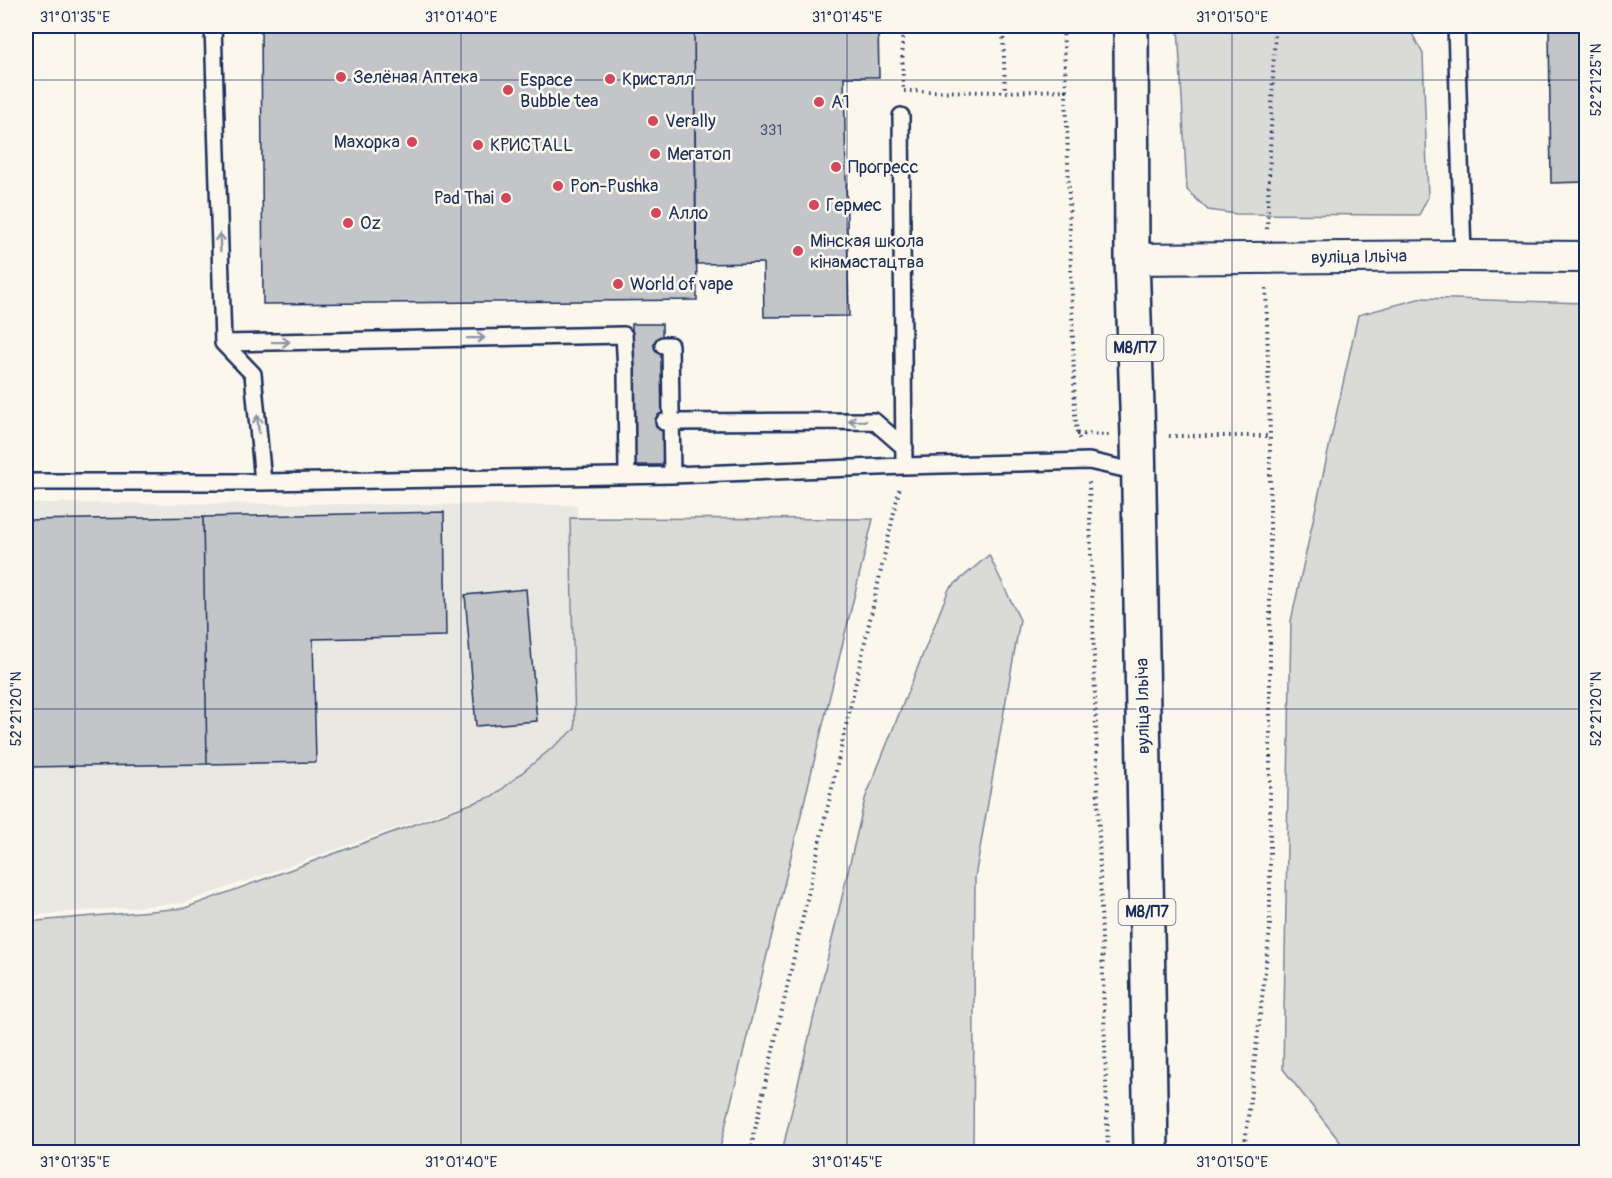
<svg xmlns="http://www.w3.org/2000/svg" width="1612" height="1178" font-family="Pangolin,sans-serif">
	<style>
		.built { fill: #eae8e2 }
		.green { fill: #dadad7; stroke: #7a849a; stroke-width: 1.5 }
		.building { fill: #c3c5c9; stroke: #1b2f5e; stroke-width: 1.5 }
		.lines { fill: none; stroke-linecap: round; stroke-linejoin: round }
		.service-casing { stroke: #1b2f5e; stroke-width: 20 }
		.minor-casing { stroke: #1b2f5e; stroke-width: 34 }
		.primary-casing { stroke: #1b2f5e; stroke-width: 38 }
		.path { stroke: #1b2f5e; stroke-width: 4; stroke-dasharray: 1.5 4.5; stroke-linecap: butt }
		.service { stroke: #fbf7ec; stroke-width: 15 }
		.minor { stroke: #fbf7ec; stroke-width: 30 }
		.primary { stroke: #fbf7ec; stroke-width: 33 }
		.oneway { stroke: #8b93a5 }
		.ticks { fill: none; stroke: #1b2f5e; stroke-width: 1.5; stroke-opacity: 0.45 }
		.poi-dot { fill: #d1495b; stroke: #fbf7ec; stroke-width: 2 }
		.labels { text-anchor: middle; dominant-baseline: central; stroke-width: 5; stroke-linejoin: round; paint-order: stroke }
		.number-label { font-size: 15px; fill: #455479 }
		.shield { fill: #fbf7ec; stroke: #5e6b89; stroke-width: 1.5 }
		.shield-label { font-size: 16px; font-weight: bold; fill: #1b2f5e }
		.poi-label { font-size: 18px; fill: #1b2f5e; stroke: #fbf7ec; text-anchor: start }
		.street-label { font-size: 18px; fill: #1b2f5e; stroke: #fbf7ec }
		.neatline { fill: none; stroke: #1b2f5e; stroke-width: 2 }
		.ticks-label { font-size: 15px; text-anchor: middle; fill: #1b2f5e }
	</style>
	<rect width="100%" height="100%" fill="#fbf7ec"/>
	<filter id="ink" filterUnits="userSpaceOnUse"><feTurbulence type="fractalNoise" baseFrequency=".0167" numOctaves="2"/><feDisplacementMap in="SourceGraphic" scale="12" xChannelSelector="R" yChannelSelector="G"/><feConvolveMatrix kernelMatrix="1 2 1 2 8 2 1 2 1" color-interpolation-filters="sRGB"/></filter>
	<g filter="url(#ink)">
		<path class="built" d="M26,503L577,505L582,763L183,903L26,916Z"/>
		<path class="green" d="M1178,26H1408L1423,54L1428,197L1419,215L1236,214L1208,210L1187,190Z
			M1422,298L1586,303V1152H1348L1283,1069L1291,621L1358,315Z
			M570,518L873,519L719,1152H26V922L185,908L495,795L575,729Z
			M989,555L1020,620L975,877L973,1152H782L865,799L949,589Z"/>
		<path class="building" d="M261,26H694L697,300L263,304Z
			M694,26H878L879,77H844L849,316L764,317L763,263L696,264Z
			M1549,26H1586V182L1551,183Z
			M632,324H662L664,465H633Z
			M444,512L446,636L313,639L316,762L207,764L203,517Z
			M203,517L207,764L26,767V520Z
			M526,589L537,721L476,726L465,595Z"/>
		<g class="lines">
			<defs>
				<path id="service" d="M213,26L223,343L253,374L263,482
					M1456,26L1463,256
					M901,116L904,466
					M223,343L624,335L626,370L627,476
					M663,345H670L672,475
					M664,422L874,421L905,448
					M26,482H263L672,475L904,466L1089,461L1138,472"/>
				<path id="minor" d="M1132,259L1463,256L1586,257"/>
				<path id="primary" d="M1131,26L1132,259L1138,436L1151,1152"/>
			</defs>
			<use href="#service" class="service-casing"/>
			<use href="#minor" class="minor-casing"/>
			<use href="#primary" class="primary-casing"/>
			<path class="path" d="M902,26L903,91L1005,92L1066,90L1063,26
				M1003,26L1005,92
				M1066,90L1075,414L1077,434L1080,440
				M1267,229L1275,26
				M1077,434L1110,435
				M1169,436H1270
				M1089,482L1108,1152
				M750,1152L900,486
				M1244,1152L1270,929V436L1266,285"/>
			<use href="#service" class="service"/>
			<use href="#minor" class="minor"/>
			<use href="#primary" class="primary"/>
		</g>
		<defs><path id="oneway-shaft" d="M-6 0H5M1.5-3L5.5 0L1.5 3" fill="none" stroke-width="1.6" stroke-linecap="round" stroke-linejoin="round" transform="scale(1.5)"/></defs>
		<g class="oneway">
			<use href="#oneway-shaft" transform="translate(220 242) rotate(-92)"/>
			<use href="#oneway-shaft" transform="translate(476 338) rotate(-1)"/>
			<use href="#oneway-shaft" transform="translate(281 342) rotate(-1)"/>
			<use href="#oneway-shaft" transform="translate(857 421) rotate(180)"/>
			<use href="#oneway-shaft" transform="translate(258 424) rotate(-95)"/>
		</g>
	</g>
	<path class="ticks" d="M75,26V1152M461,26V1152M847,26V1152M1232,26V1152M26,80H1586M26,709H1586"/>
	<g class="poi-dot">
		<circle cx="341" cy="77" r="6"/>
		<circle cx="610" cy="79" r="6"/>
		<circle cx="508" cy="90" r="6"/>
		<circle cx="819" cy="102" r="6"/>
		<circle cx="653" cy="121" r="6"/>
		<circle cx="412" cy="142" r="6"/>
		<circle cx="478" cy="145" r="6"/>
		<circle cx="655" cy="154" r="6"/>
		<circle cx="836" cy="167" r="6"/>
		<circle cx="558" cy="186" r="6"/>
		<circle cx="506" cy="198" r="6"/>
		<circle cx="814" cy="205" r="6"/>
		<circle cx="656" cy="213" r="6"/>
		<circle cx="348" cy="223" r="6"/>
		<circle cx="798" cy="251" r="6"/>
		<circle cx="618" cy="284" r="6"/>
	</g>
	<g class="labels">
		<g class="number-label">
			<text x="771" y="130">331</text>
		</g>
		<g class="shield">
			<rect x="1106.5" y="335" width="57" height="26" rx="4.5"/>
			<rect x="1118.5" y="899" width="57" height="26" rx="4.5"/>
		</g>
		<g class="shield-label">
			<text x="1135" y="348">М8/П7</text>
			<text x="1147" y="912">М8/П7</text>
		</g>
		<g class="poi-label">
			<text x="353" y="77">Зелёная Аптека</text>
			<text x="622" y="79">Кристалл</text>
			<text x="520" y="80">Espace<tspan x="520" dy="21">Bubble tea</tspan></text>
			<text x="831" y="102">A1</text>
			<text x="665" y="121">Verally</text>
			<text x="400" y="142" text-anchor="end">Махорка</text>
			<text x="490" y="145">КРИСТАLL</text>
			<text x="667" y="154">Мегатоп</text>
			<text x="848" y="167">Прогресс</text>
			<text x="570" y="186">Pon-Pushka</text>
			<text x="494" y="198" text-anchor="end">Pad Thai</text>
			<text x="826" y="205">Гермес</text>
			<text x="668" y="213">Алло</text>
			<text x="360" y="223">Oz</text>
			<text x="810" y="241">Мінская школа<tspan x="810" dy="21">кінамастацтва</tspan></text>
			<text x="630" y="284">World of vape</text>
		</g>
		<g class="street-label">
			<text transform="translate(1359 257) rotate(-1)">вуліца Ільіча</text>
			<text transform="translate(1143 706) rotate(-91)">вуліца Ільіча</text>
		</g>
	</g>
	<rect width="1612" height="1178" fill="none" stroke="#fbf7ec" stroke-width="66"/>
	<rect x="33" y="33" width="1546" height="1112" class="neatline"/>
	<g class="ticks-label">
		<text x="75" y="22">31°01'35"E</text>
		<text x="461" y="22">31°01'40"E</text>
		<text x="847" y="22">31°01'45"E</text>
		<text x="1232" y="22">31°01'50"E</text>
		<text transform="translate(1596 80) rotate(-90)" y="5">52°21'25"N</text>
		<text transform="translate(16 709) rotate(-90)" y="5">52°21'20"N</text>
		<text transform="translate(1596 709) rotate(-90)" y="5">52°21'20"N</text>
		<text x="75" y="1167">31°01'35"E</text>
		<text x="461" y="1167">31°01'40"E</text>
		<text x="847" y="1167">31°01'45"E</text>
		<text x="1232" y="1167">31°01'50"E</text>
	</g>
</svg>
